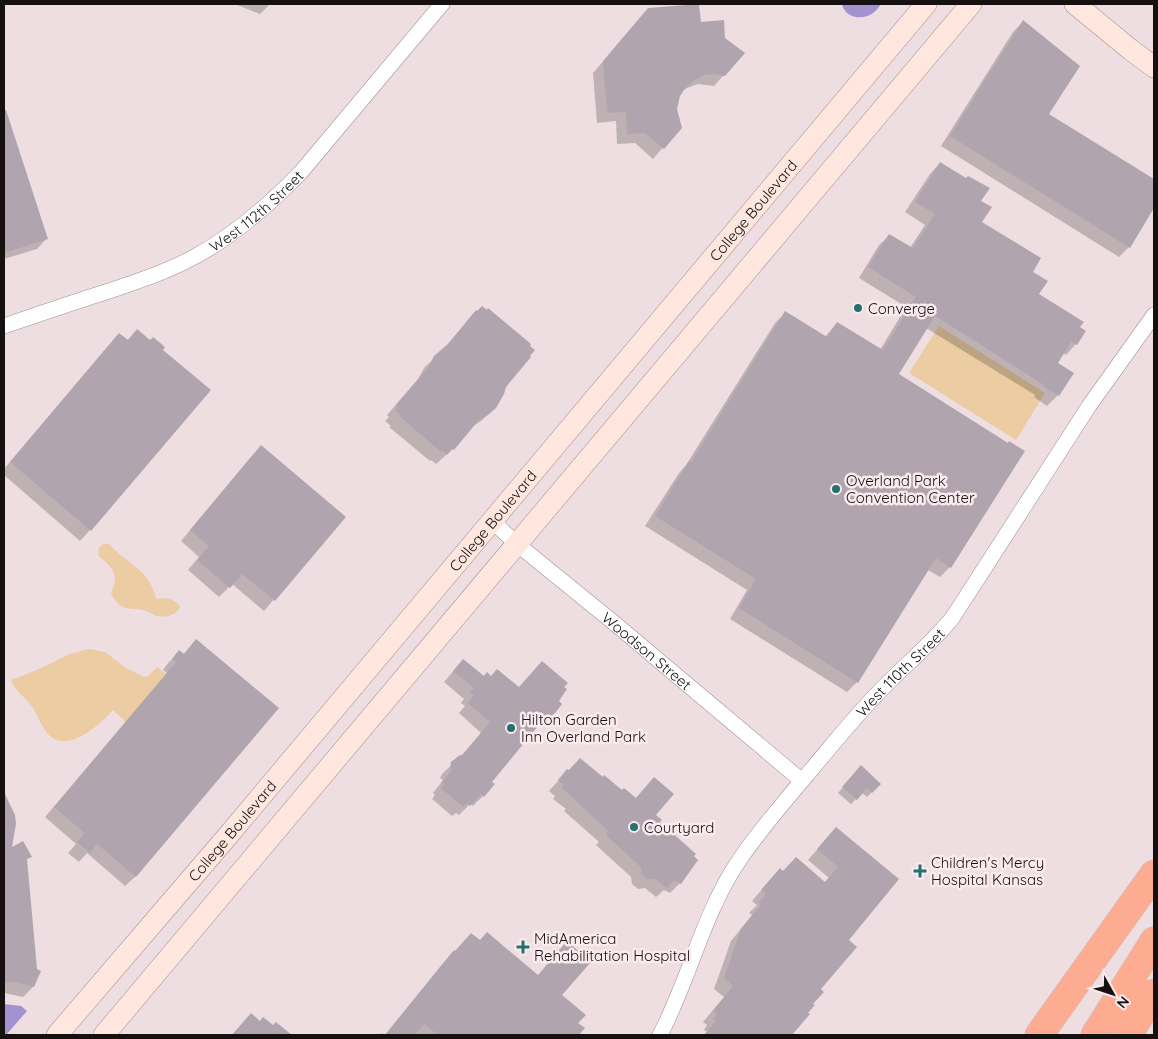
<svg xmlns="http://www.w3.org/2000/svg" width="1158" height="1039" font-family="Quicksand,sans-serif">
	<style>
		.green { fill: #eccca3 }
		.water { fill: #a392d0 }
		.shadow { fill: #0003 }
		.building { fill: #b0a5ae }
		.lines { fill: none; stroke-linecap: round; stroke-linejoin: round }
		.street-casing { stroke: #9f9093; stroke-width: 16 }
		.secondary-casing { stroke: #9f9093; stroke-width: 22 }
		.highway-casing { stroke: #c2c1c1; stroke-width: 29 }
		.street { stroke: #fff; stroke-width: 15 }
		.secondary { stroke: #ffe6de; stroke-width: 21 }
		.highway { stroke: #feac91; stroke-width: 28 }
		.poi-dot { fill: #257070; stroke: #fbebee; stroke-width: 2 }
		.labels { text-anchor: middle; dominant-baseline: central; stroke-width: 5; stroke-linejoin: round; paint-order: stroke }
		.street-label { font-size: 15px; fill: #161011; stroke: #fbebee }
		.poi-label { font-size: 15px; fill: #161011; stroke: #fbebee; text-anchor: start }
	</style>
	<rect width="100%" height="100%" fill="#eedee1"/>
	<path class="green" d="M939,326L1045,393L1016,440L909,373Z
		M103,544H109C120,557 135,564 146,577C152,583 153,592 157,599C166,597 174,599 180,606C178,616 162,619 154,615C151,614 150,612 147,611C130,606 121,614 111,593C120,573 113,569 98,555L99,548Z
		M89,649L105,652L126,668L144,677L148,676L157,667L166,674L126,722L113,710C101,724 68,754 49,735C42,728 38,716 33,708C27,699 14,690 11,680L37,670L70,654Z"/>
	<path class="water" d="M842,4H881C879,7 876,11 873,13C862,21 845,18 842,4Z
		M4,1004L21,1006L27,1011L6,1035L4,1033Z"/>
	<path class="shadow" d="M235,4H270L260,14Z
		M649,9L700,23L724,75L714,86L698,84L682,90L677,102V117L681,127L653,159L635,143L617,144L616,121L597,123L593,73Z
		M1023,22L1047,114L1154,181V206L1129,247L1119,257L941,146L1013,32Z
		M8,120L47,238L37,249L4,259V122Z
		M940,163L980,201L981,222L1031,272L1037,295L1079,328L1076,344L1066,355L1063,353L1056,363L1072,373L1058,395L1047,406L1034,397L1035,395L926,328L897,375L950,567L940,577L928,570L857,682L847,692L730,619L747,590L645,526L679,473L686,465L775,323L785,313L825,337L837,323L880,350L906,307L859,278L879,245L890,235L910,248L925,225L905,212L930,174Z
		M476,312L505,387L492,410L481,421L470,428L453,449L436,464L431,460L430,461L389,427L391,426L385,421L389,417L387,415L418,379L424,368L442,351Z
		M137,330L90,530L80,541L4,475V469L109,345L127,341Z
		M251,457L344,517L264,611L232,584L219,597L188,570L199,557L181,541Z
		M196,640L136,876L125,886L87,853L79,862L68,853L76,844L45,817L167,673L163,670L169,662L179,652L183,655Z
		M463,660L483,677H491L557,702L560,704L541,726L538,724L490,782L483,796L473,806L470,804L459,815L456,813L452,816L432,799L435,795L433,793L443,780L440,778L442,774L460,757L481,733L459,713L465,706L461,703L464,699L444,682Z
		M567,771L622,792L635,799L644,789L654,815L659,823L680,883L670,893L664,890L656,897L645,888L638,889L632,884L631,877L597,846L596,845L599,842L564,811L566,809L553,799L555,796L549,791Z
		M856,772L872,792L867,797L862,793L851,804L838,793Z
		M4,800L7,803L10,849L30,856L26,860L33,987L23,997L4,993Z
		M836,828L847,940L811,1004L807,1013L808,1015L791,1035H704L707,1032L704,1030L707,1025L703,1022L724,997L714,989L731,941L752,915L749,913L757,905L752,901L770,880L824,883L829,878L808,860Z
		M454,952L561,996L577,1023L583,1028L577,1035H416L414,1034L413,1035H379L382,1033L385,1035L444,962Z
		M259,1023L272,1027L289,1034L232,1035L241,1025Z"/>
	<path class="building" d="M699,4L701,22L724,20L725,38L745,53L725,76L714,74L704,75L693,81L684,90L680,96L677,109L682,128L664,149L645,133L627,134L626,112L607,113L603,61L648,8Z
		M1023,20L1080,66L1049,114L1154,179V208L1130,248L950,136Z
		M4,110H6L48,239L4,253Z
		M940,162L966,178L968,176L990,188L981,201L992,207L982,222L1041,258L1033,272L1048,281L1039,294L1084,322L1080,327L1086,331L1077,345L1071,342L1058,363L1074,373L1059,396L1043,386L1044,385L935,316L899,374L1008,443L1009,441L1025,451L951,568L936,558L858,683L739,608L756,579L655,516L689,461L691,462L785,311L827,337L837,322L883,350L916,297L868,267L889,234L913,248L935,214L915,202Z
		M482,306L487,310L488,308L531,344L530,346L535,350L530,356L531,357L506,387L504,394L496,408L488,415L478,421L454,450L452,449L447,455L442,450L441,452L399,416L400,415L395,410L398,406L396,405L428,368L434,356L448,344L476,310L477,311Z
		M137,329L150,340L153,337L165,347L163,350L211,390L91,531L10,462L119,333L128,340Z
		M261,445L346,517L275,601L242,574L230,588L197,560L209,546L190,530Z
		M196,639L279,708L136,877L97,844L90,853L77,842L85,833L54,807L176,662L172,659L179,650L184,654Z
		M463,659L484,676L487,672L491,676L497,669L519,687L542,661L568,683L564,687L567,689L559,701L562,704L552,717L548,714L492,782L495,784L484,797L481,794L470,806L467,803L463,807L441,788L445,784L442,782L452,770L450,768L451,762L460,755L462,756L490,722L468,703L474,695L470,692L474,688L453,671Z
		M580,758L603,777L604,775L622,790L624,788L636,798L654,777L674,794L656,815L662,820L660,822L696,854L694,856L698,860L681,884L674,880L667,888L655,879H648L641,874V867L607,836L606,834L608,831L562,788L564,785L558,780L567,769L569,770Z
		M861,765L881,784L872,793L867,788L857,800L842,787Z
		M4,792L15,815L16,824L12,847L23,841L32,857L27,859L37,969L41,971L34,987L19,983L4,982Z
		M836,827L899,879L849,940L857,947L821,989L824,992L813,1004L815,1005L808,1013L810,1014L792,1035H704L716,1021L713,1019L717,1014L713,1011L733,986L724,978L741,929L761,905L759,902L766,894L761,890L780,868L783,871L796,857L825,882L838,867L817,849Z
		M487,932L538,975L567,941L591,962L562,995L586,1015L578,1023L585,1028L579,1035H438L424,1024L415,1035H385L454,950L455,951L471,933L480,940Z
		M251,1013L260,1021L263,1017L273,1025L276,1022L292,1035H232Z"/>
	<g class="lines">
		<defs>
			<g id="street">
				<path id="s1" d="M4,326C39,314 74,302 109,291C138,281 167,272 194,257C235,235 269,205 301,172L442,4"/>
				<path id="s2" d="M492,521L517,544L613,622L802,781"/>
				<path id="s3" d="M660,1035C690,978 703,913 740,859C760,830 783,803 806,776C829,749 851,721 876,695C901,668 930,646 953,617L1089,406L1154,315"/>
			</g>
			<g id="secondary">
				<path d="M1075,4L1131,50L1154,67"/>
				<path id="s4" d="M57,1035L226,838L926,4"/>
				<path d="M104,1035L971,4"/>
			</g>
			<path id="highway" d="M1039,1035L1154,874
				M1095,1035L1154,941
				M1128,1035L1154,993"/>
		</defs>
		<use href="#street" class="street-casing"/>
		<use href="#secondary" class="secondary-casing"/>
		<use href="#highway" class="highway-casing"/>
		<use href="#street" class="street"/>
		<use href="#secondary" class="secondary"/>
		<use href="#highway" class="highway"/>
	</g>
	<g class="poi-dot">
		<circle cx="858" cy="308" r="5"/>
		<circle cx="836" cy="489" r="5"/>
		<circle cx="511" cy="728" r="5"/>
		<circle cx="634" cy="827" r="5"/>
		<path d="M917.5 863.5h5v5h5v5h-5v5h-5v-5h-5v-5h5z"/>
		<path d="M520.5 939.5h5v5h5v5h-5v5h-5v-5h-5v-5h5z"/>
	</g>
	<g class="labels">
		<g class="street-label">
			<text stroke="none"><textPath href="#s1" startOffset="280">West 112th Street</textPath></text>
			<text stroke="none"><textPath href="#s4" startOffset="1079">College Boulevard</textPath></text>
			<text stroke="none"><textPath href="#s4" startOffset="674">College Boulevard</textPath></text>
			<text stroke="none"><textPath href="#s2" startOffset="202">Woodson Street</textPath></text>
			<text stroke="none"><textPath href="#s3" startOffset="440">West 110th Street</textPath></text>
			<text stroke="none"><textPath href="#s4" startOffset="269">College Boulevard</textPath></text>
		</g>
		<g class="poi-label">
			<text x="868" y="308">Converge</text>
			<text x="846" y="480">Overland Park<tspan x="846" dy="17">Convention Center</tspan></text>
			<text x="521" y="719">Hilton Garden<tspan x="521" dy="17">Inn Overland Park</tspan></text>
			<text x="644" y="827">Courtyard</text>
			<text x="931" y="862">Children's Mercy<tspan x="931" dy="17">Hospital Kansas</tspan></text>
			<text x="534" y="938">MidAmerica<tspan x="534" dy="17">Rehabilitation Hospital</tspan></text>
		</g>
	</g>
	<rect width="1158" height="1039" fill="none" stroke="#161011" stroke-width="10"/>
	<g transform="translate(1113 994) rotate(130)" stroke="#fbebee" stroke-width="4" paint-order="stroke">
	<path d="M0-4L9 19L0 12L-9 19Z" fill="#161011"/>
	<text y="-8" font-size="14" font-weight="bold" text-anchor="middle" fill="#161011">N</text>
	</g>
</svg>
